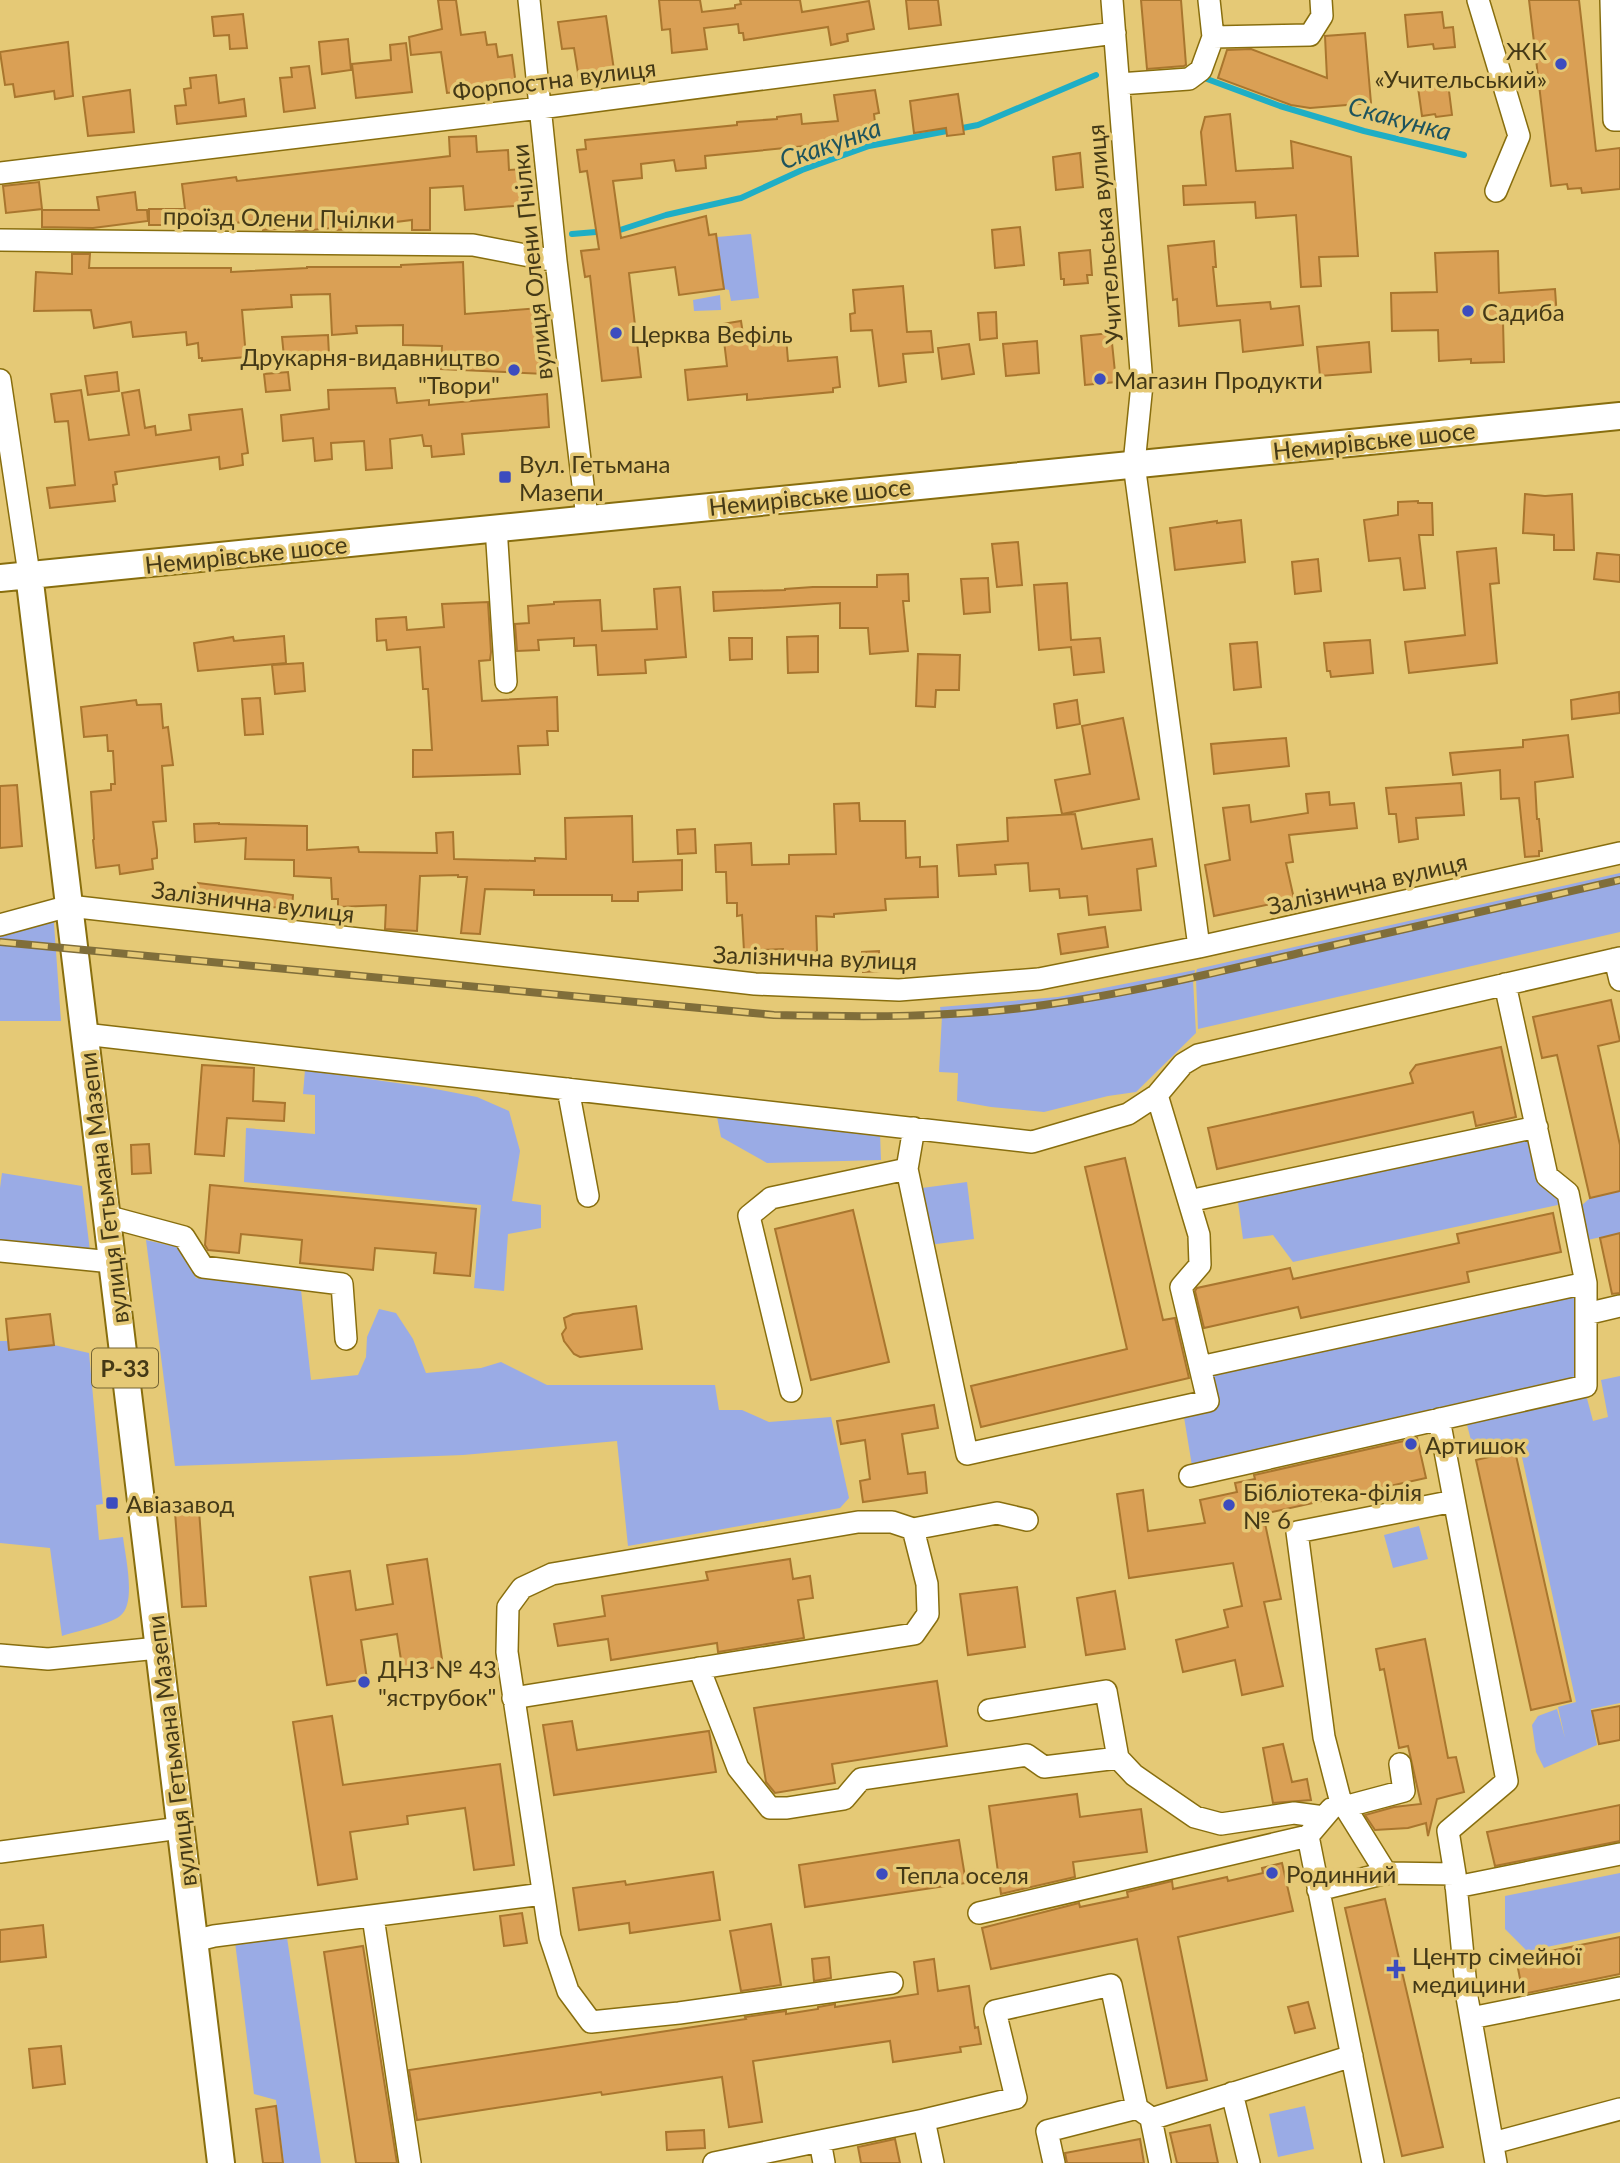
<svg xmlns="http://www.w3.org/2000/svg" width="1620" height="2163" font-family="Lato,sans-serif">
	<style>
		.green { fill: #9aabe5 }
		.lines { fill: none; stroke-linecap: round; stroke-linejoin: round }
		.stream { stroke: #1faec5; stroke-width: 6 }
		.building { fill: #daa055; stroke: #a9762e; stroke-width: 2 }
		.minor-casing { stroke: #886e0e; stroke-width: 24 }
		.major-casing { stroke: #886e0e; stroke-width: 30 }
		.minor { stroke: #fff; stroke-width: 21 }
		.major { stroke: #fff; stroke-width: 26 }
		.rail-casing { stroke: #806e3a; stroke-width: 8 }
		.rail { stroke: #e5c976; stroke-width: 5; stroke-dasharray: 16; stroke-linecap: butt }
		.poi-dot { fill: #3c4cbf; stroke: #e5c976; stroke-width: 2.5 }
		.labels { text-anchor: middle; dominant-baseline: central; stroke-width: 7; stroke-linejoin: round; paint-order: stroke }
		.shield { fill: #e5c976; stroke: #746433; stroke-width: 2 }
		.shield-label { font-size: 23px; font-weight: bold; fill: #443916 }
		.poi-label { font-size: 24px; fill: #443916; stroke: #e5c976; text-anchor: start }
		.street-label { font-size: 24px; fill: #443916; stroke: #e5c976 }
		.water-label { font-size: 26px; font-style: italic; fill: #1e545d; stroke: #e5c976 }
	</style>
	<rect width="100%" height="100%" fill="#e5c976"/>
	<path class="green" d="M751,234L759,298L731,301L729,290L724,289L717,237Z
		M720,295L721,310L694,311L693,300Z
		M1620,873V879L1195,977L1197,969Z
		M1620,882V932L1198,1029L1196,979Z
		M53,910L61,1021H0V925Z
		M1195,970L1194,977L1040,1005L941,1013L940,1007L1058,997Z
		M1193,980L1196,1033L1136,1092L1108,1096L1044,1112L991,1107L957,1101L958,1073L939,1072L942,1016L1043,1007Z
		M305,1070L425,1087L477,1097L509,1111L520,1151L512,1201L541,1205V1228L508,1234L504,1291L474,1288L481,1205L244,1182L246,1128L315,1134V1095L303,1094Z
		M717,1117L880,1133L881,1160L767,1163L721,1137Z
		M1531,1130L1567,1203L1293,1262L1273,1235L1243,1239L1237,1195Z
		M2,1173L82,1186L90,1251L0,1243V1188Z
		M967,1182L974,1239L929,1245L922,1188Z
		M1620,1191V1233L1578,1242L1572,1214L1590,1198Z
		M146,1240L177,1247L196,1278L301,1290L311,1380L358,1375L366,1357L367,1337L379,1309L396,1313L413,1339L426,1373L481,1368L501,1362L547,1385H715L719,1410H742L769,1422L831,1417L849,1498L840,1508L628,1546L617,1441L463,1455L175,1466Z
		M1583,1287V1384L1193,1472L1183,1411L1212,1404L1204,1369Z
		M0,1341H8L10,1350L54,1345L89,1353L103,1504L96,1505L99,1540L123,1537C125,1555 137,1604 120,1616C108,1625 77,1631 62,1636L50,1548L0,1543Z
		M1620,1376V1703L1591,1709L1597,1745L1544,1768L1536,1752L1532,1725L1538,1716L1557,1709L1565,1738L1558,1707L1576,1702L1518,1439L1473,1448L1465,1417L1585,1391L1593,1421L1608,1417L1601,1380Z
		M1419,1526L1428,1559L1393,1568L1384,1535Z
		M1620,1873V1932L1527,1951L1505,1929V1896Z
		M286,1931L321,2163H284L276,2100L254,2094L235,1942Z
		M1305,2106L1314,2149L1278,2157L1269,2114Z"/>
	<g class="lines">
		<path class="stream" d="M1207,79L1280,106L1364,131L1464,155
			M572,234L620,230L666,215L741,198L802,170L869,146L978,125L1096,75"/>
	</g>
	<path class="building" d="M438,0H456L461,35L485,32L487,45L496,44L498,57L512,55L516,85L447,93L441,52L411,55L409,37L442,29Z
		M659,0H700L702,12L735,8V5L741,4L740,0H800L802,12L869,1L874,29L847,34L848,41L831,45L828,27L744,40L743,33H739L738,24L704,28L707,49L672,53L670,29L662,30Z
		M906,0H938L941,25L909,29Z
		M1141,0H1181L1186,65L1184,66L1147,69Z
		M1529,0H1579L1596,151L1620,148V189L1582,193L1581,188L1568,189L1567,184L1551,186Z
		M1442,12L1444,28L1453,27L1455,47L1434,49L1433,44L1408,47L1405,15Z
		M243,14L247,48L230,49L229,35L214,36L212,17Z
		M606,16L614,70L601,71V75L579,79L574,48L562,49L558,22Z
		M1365,33L1371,103L1310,108L1291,105L1218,78L1227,50L1251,49L1327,78L1325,36Z
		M348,39L351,70L322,74L319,42Z
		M68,42L73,96L55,99L54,91L15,97L13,84L5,85L0,52Z
		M406,43L412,92L356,98L352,64L391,60L390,45Z
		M309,66L315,108L284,112L280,78L292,77L291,68Z
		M216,75L219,103L244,99L246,116L177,124L175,106L186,105L184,89L191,88L190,78Z
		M1447,75L1452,115L1436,117L1435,114L1422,116L1417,80Z
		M130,90L134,132L88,136L83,97Z
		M875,90L879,113L874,114L877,139L705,156L706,168L676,171L674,160L641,164L642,178L613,181L621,238L706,216L709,235L716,234L724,289L679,295L675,267L629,273L641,377L602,381L590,276L585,277L581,251L599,249L587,171L580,172L577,150L586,149L585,140L737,125V122L777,119V117L801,114L802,124L838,121L834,95Z
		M958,94L964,134L947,136L946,128L914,133L910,101Z
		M1230,114L1236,171L1293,168L1291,141L1351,157L1358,256L1319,257L1321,286L1301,287L1296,215L1256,218L1255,202L1184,205L1183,186L1206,185L1201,132L1205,117Z
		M476,136L477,152L508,150L509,170L523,169L525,205L465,210L463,186L430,188V230H412V220L364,226V229L332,230L331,228L312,230H296L295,228L263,230V219L228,224L227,217L172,225H149V209H185L182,184L236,177L237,181L450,156L449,137Z
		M1080,153L1083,187L1056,190L1053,157Z
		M39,182L42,209L6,213L3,186Z
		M135,192L137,210H147L148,221L93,228L42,227V210H99L97,197Z
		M1020,227L1024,265L995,268L992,230Z
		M1214,241L1216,267H1213L1217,306L1270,302L1271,309L1299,306L1303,345L1243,352L1240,320L1179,326L1177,299L1173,300L1168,246Z
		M1090,250L1092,275H1087L1088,283L1064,285V279H1061L1059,253Z
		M1498,251L1499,293L1555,289L1557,318L1503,321L1504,362L1471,363V359L1439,361L1438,330L1392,331L1391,293L1437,292L1435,253Z
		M72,254H90L89,268H231V272L307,268V267H401V265L463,262L465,314L540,308L545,374L441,369L442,346L403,345V325L356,326L357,333L332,335L330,294L291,295L292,307L242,310L246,357L202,361V358H199L198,343L187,345L186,332L133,337L131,322L94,328L91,310L34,311L36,272L72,274Z
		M903,286L907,332L931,331L933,352L903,354L906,382L879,386L872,330L851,331L850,314L855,313L853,290Z
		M996,312L997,338L980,340L978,313Z
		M741,321L744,341L786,336L788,361L837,357L840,387L833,388V392L747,400V394L688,400L685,370L727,366L722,324Z
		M1111,333L1116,382L1085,385L1081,336Z
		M328,335L329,355L284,357L282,337Z
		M1037,341L1039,373L1006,376L1003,344Z
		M1369,342L1371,372L1320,376L1317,347Z
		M969,344L974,374L942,379L938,348Z
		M117,372L119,391L88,395L85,376Z
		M288,372L290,390L266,392L264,374Z
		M395,388L397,403L429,400V405L547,394L549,427L462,434L464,454L432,457L431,446H424L422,435L390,439L392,468L366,470L364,441L331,443L332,459L315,461L313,438L283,441L281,415L329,409L328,390Z
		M81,390L89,440L129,435L122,393L139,390L145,428L155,426L156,435L191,430L189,415L242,409L248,453L242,454L243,465L220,469L219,457L115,472L117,484L113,485L115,501L50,508L47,488L75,485L68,421L55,422L51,394Z
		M1525,494L1545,496L1572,494L1574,550H1554V535L1523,533Z
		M1418,501V503H1432L1433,535H1419L1425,588L1404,590L1400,558L1369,561L1364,520L1398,515V502Z
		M1241,520L1245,562L1175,570L1170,528L1217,521V523Z
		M1018,542L1022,585L997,587L992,544Z
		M1496,548L1499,583L1490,584L1497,663L1409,673L1405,642L1465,635L1457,552Z
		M1597,553L1620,555V582L1594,579Z
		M1318,559L1321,591L1295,594L1292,562Z
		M908,574L909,601H903L908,651L870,654L868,628H840V603L714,611L713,592L785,590V589L813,587H877V575Z
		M988,578L990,612L964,614L961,579Z
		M1067,583L1071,640L1100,638L1104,672L1074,675L1071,647L1039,650L1034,585Z
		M680,587L686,657L645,660L646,673L598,675L596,645L574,646V638L538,640L539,650L517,651L515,624L529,623L528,606L554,604V602L600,600L602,631L657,629L654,589Z
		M488,602L491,652L490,660L479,661L482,701L557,697L558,731H547L548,745L518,746L520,774L413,777V750H432L428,689H423L420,647L387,650L386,640L377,641L376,619L406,617L407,630L444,627L442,604Z
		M284,636L286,663L198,671L194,643L233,637L234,641Z
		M818,636V672L788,673L787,637Z
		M729,638H752V659L730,660Z
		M1370,640L1373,673L1331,677L1330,671H1327L1324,643Z
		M1257,642L1261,687L1234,690L1230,644Z
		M918,654L960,655L959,690H936L935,707L916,706Z
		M303,663L305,691L275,694L272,665Z
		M1619,692L1620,713L1572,719L1571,700Z
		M260,698L263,734L245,735L242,699Z
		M136,700L137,705L161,704L163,728L168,727L173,765L162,766L166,821L153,822L157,850V858L152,859L153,869L120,874L119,865L96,868L93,840L94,839L91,792L111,790V784H115L113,751H108L107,735L84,737L81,707Z
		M1077,700L1080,724L1057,728L1054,704Z
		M1123,718L1139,799L1062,814L1055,780L1090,774L1082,726Z
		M1568,735L1573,777L1535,782L1537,819H1539L1542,851H1539V856L1525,857L1519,798L1501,799L1500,770L1453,775L1450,753L1523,747V740Z
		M1286,738L1289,766L1214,774L1211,744Z
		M1461,783L1464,815L1416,818L1418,839L1399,842L1396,814H1389L1386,788Z
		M17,785L22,846L0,848V786Z
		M1329,792L1330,805L1354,803L1357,828L1289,835L1293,862L1286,863L1294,899L1214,916L1205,865L1230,860L1223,808L1249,805L1251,822L1308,813L1306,794Z
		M859,803L860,821H905L906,858L920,857V867L937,866L938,897L885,899L886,910L834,914V917L816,916L817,952L783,954V949L744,951L742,915L737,916V903H727L726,872H716L715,845L751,843L752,865L789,864V855L836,854L834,804Z
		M1075,814L1082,849L1152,839L1156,866L1137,869L1141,910L1089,915L1087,896L1060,898L1059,889L1030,891L1028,863L995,865L996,874L959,876L957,845L1008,841L1007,818Z
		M632,816L633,862L682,860V890L638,892V901H612V895H534V890L485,889L480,934L461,933L467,877H458V875L420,876L417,931L385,929L386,905L338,907V899H332L331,878L294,876V860L245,859L246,838L195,842L194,824L219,823V824L307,826V850L358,847L359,852L437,853L436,833L453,832L454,859L535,861V858L566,859L565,818Z
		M695,829L696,853L678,854L677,830Z
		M198,883L293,895L292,908L197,904Z
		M1105,927L1108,947L1061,954L1058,934Z
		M879,951L880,971L863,972L862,952Z
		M1611,1000L1620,1041L1598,1046L1620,1145V1191L1590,1198L1557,1055L1542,1058L1533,1017Z
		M1501,1047L1516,1117L1476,1126L1473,1112L1217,1169L1208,1128L1413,1083L1410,1073L1416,1065Z
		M202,1065L254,1068L253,1101L285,1103L284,1121L227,1118L224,1156L195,1154Z
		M149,1144L151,1173L132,1174L131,1145Z
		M1125,1158L1163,1320L1175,1318L1189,1378L981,1427L971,1386L1127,1349L1085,1167Z
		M210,1185L476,1209L470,1276L434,1273L436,1253L375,1248L373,1270L300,1263L302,1240L241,1234L239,1253L208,1250L205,1245Z
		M853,1210L889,1362L811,1380L775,1229Z
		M1553,1213L1561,1252L1467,1272L1469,1282L1301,1318L1298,1307L1204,1328L1195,1291L1197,1288L1290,1268L1293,1279L1459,1243L1457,1234Z
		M1620,1233V1293L1612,1294L1600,1238Z
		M636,1306L642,1349L580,1357L574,1354L564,1341L562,1334L566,1328L564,1318L573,1314Z
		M50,1314L54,1345L9,1350L6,1319Z
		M934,1405L938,1428L902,1434L908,1474L925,1472L927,1493L863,1502L860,1481L870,1479L865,1440L841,1444L837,1421Z
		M1417,1438L1426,1478L1263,1514L1281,1599L1264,1602L1283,1686L1242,1695L1235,1660L1183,1672L1176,1640L1228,1627L1224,1610L1242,1606L1233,1563L1129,1578L1117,1494L1143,1490L1148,1531L1205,1523L1200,1500L1237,1492L1235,1483L1255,1479L1254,1475Z
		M1515,1451L1571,1701L1531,1710L1476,1460Z
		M199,1510L206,1606L182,1607L175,1512Z
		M427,1559L443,1666L403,1673L397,1634L361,1640L367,1679L327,1685L310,1577L350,1571L356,1610L393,1604L387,1565Z
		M790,1559L793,1579L810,1576L813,1598L798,1600L804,1638L718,1652L717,1643L611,1660L608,1639L558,1646L554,1624L605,1616L602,1596L708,1580L706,1572Z
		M1017,1587L1025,1647L968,1655L960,1594Z
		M1115,1591L1125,1649L1086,1655L1077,1598Z
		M1425,1639L1448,1758L1456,1757L1464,1792L1437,1799L1428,1836L1426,1823L1408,1828L1375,1830L1365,1815L1394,1807L1421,1804L1408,1746L1399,1748L1384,1669L1380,1670L1376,1649Z
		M937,1681L947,1746L832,1764L835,1783L775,1793L766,1782L754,1708Z
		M1620,1706V1740L1599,1744L1592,1711Z
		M332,1716L343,1785L500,1764L514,1865L474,1870L465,1808L407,1816L408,1824L350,1832L357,1879L318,1885L293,1722Z
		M572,1721L577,1750L709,1731L716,1772L554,1795L543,1725Z
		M1283,1744L1292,1782L1307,1779L1311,1800L1273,1803L1263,1748Z
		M1077,1794L1080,1817L1141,1809L1147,1852L1073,1862L1075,1877L1001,1894L989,1806Z
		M1620,1805V1841L1495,1866L1487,1832Z
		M959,1840L966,1883L805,1907L799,1865Z
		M1282,1863L1293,1911L1178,1937L1207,2080L1167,2088L1137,1939L991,1969L982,1928L1079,1903L1080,1907L1128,1897L1127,1892L1172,1881L1173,1889L1227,1877L1228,1881L1263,1873L1262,1868Z
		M713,1872L720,1920L630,1933L629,1923L579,1930L573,1888L625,1881L626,1885Z
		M1385,1899L1443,2147L1402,2156L1345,1908Z
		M522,1913L527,1943L504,1946L500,1916Z
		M771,1924L781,1985L741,1991L730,1931Z
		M43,1925L46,1957L0,1962V1930Z
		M1620,1937V1974L1523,1994L1516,1958Z
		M363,1946L383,2074L397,2163H356L324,1952Z
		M829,1957L831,1978L814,1981L812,1959Z
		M934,1959L938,1991L969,1986L975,2028L978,2027L981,2044L960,2047L961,2052L893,2062L890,2041L753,2061L762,2122L729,2127L722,2077L602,2095L601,2092L417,2120L409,2070L746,2019L745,2017L786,2011V2014L818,2009V2007L835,2004V2007L918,1994L914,1962Z
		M1308,2002L1315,2028L1295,2033L1288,2007Z
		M61,2046L65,2084L33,2088L29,2049Z
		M276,2106L283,2163H263L256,2109Z
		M1210,2125L1218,2163H1177L1170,2133Z
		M704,2130L705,2148L667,2150L666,2132Z
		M895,2139L900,2163H861L858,2147Z
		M1140,2139L1144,2163H1067L1065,2153Z"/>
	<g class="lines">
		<defs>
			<path id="minor" d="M529,0L556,261L587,518
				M1112,0L1142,384L1134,464L1199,947
				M1478,0L1519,136L1496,191
				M1611,0L1614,120H1620
				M1213,37L1310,35L1322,16L1321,0
				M1119,84L1189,79L1201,70L1213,37L1209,0
				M0,173L540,108L1115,33
				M0,240L473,245L556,261
				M0,380L29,574
				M496,527L506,682
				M0,925L69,906L755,984L899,990L1039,979L1199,947L1620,853
				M1615,959L1620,980
				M84,1034L1032,1142L1128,1114L1157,1095
				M568,1089L588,1196
				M914,1128L907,1169L967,1454L1208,1401L1181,1287L1200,1265L1199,1235L1157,1095L1183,1064L1198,1055L1620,958
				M1189,1201L1537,1127
				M106,1216L184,1237L203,1267L342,1284L346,1339
				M0,1251L112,1262
				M1586,1314L1620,1306
				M1200,1367L1586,1283
				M791,1391L749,1216L771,1198L907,1169
				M1439,1419L1507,1781L1448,1831L1455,1874L1467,1997L1496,2163
				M1190,1476L1586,1386V1283L1568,1193L1547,1176L1505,984
				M1454,1501L1297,1532L1324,1737L1340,1799L1386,1873L1455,1874
				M913,1529L997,1513L1027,1520
				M0,1655L48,1659L158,1648
				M699,1668L738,1768L770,1808H787L844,1799L861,1779L1027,1755L1044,1767L1118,1758
				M513,1698L914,1634L928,1614L927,1584L913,1529L892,1522H858L552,1574L522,1588L508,1607L507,1652L550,1937L568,1991L591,2022L679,2013L892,1983
				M989,1710L1106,1691L1118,1758L1134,1775L1195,1817L1221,1824L1294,1813L1324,1817
				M1344,1807L1404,1791L1400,1764
				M1331,1809L1308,1836L1373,2163
				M0,1852L180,1828
				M1456,1887L1620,1854
				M1318,1890L1386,1873
				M979,1913L1308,1836
				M373,1917L410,2163
				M194,1941L214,1936L543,1894
				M1471,2018L1620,1988
				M1232,2093L1249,2163
				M924,2120L1016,2098L995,2011L1111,1985L1137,2108
				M1493,2143L1620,2109
				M714,2163L820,2141
				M824,2163L820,2141L924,2120L933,2163
				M1054,2163L1047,2131L1137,2108L1147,2115
				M1160,2163L1151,2119L1352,2056"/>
			<path id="major" d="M29,574L221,2163
				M0,578L1620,416"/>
		</defs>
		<use href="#minor" class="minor-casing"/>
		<use href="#major" class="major-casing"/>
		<use href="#minor" class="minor"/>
		<use href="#major" class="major"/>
		<defs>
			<path id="rail" d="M0,942L774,1015C864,1017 955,1018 1044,1005C1132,993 1218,972 1304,952C1410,928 1515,904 1620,880"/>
		</defs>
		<use href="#rail" class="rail-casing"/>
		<use href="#rail" class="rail"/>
	</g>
	<g class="poi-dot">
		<circle cx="1561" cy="64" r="7"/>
		<circle cx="1468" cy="311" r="7"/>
		<circle cx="616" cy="333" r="7"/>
		<circle cx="514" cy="370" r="7"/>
		<circle cx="1100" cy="379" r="7"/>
		<rect x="498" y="470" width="14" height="14" rx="3.5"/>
		<circle cx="1411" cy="1444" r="7"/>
		<rect x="105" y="1496" width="14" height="14" rx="3.5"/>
		<circle cx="1229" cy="1505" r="7"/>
		<circle cx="364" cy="1682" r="7"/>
		<circle cx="1272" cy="1873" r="7"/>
		<circle cx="882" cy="1874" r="7"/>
		<path d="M1392.5 1958.5h7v7h7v7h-7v7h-7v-7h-7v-7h7z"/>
	</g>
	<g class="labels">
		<rect class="shield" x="92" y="1348.5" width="66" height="39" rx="5"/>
		<g class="shield-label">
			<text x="125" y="1368">Р-33</text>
		</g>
		<g class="poi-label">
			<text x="1547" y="50" text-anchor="end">ЖК<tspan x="1547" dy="28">«Учительський»</tspan></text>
			<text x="1482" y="311">Садиба</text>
			<text x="630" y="333">Церква Вефіль</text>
			<text x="500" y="356" text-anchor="end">Друкарня-видавництво<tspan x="500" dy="28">"Твори"</tspan></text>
			<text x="1114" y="379">Магазин Продукти</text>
			<text x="519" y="463">Вул. Гетьмана<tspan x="519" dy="28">Мазепи</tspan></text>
			<text x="1425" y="1444">Артишок</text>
			<text x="1243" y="1491">Бібліотека-філія<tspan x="1243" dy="28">№ 6</tspan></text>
			<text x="126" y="1503">Авіазавод</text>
			<text x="378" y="1668">ДНЗ № 43<tspan x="378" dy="28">"яструбок"</tspan></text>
			<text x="1286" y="1873">Родинний</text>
			<text x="896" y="1874">Тепла оселя</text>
			<text x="1412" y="1955">Центр сімейної<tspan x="1412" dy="28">медицини</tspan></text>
		</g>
		<g class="street-label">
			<text transform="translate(554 79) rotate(-7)">Форпостна вулиця</text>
			<text transform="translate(279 217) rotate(1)">проїзд Олени Пчілки</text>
			<text transform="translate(1104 234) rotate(-95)">Учительська вулиця</text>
			<text transform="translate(531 262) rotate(-96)">вулиця Олени Пчілки</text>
			<text transform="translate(1374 440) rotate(-6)">Немирівське шосе</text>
			<text transform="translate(810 496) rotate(-6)">Немирівське шосе</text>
			<text transform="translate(246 554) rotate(-6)">Немирівське шосе</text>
			<text transform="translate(1367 883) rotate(-13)">Залізнична вулиця</text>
			<text transform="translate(253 901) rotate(7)">Залізнична вулиця</text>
			<text transform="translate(815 957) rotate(2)">Залізнична вулиця</text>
			<text transform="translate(103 1188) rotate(-97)">вулиця Гетьмана Мазепи</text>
			<text transform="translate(171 1751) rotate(-97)">вулиця Гетьмана Мазепи</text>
		</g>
		<g class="water-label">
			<text transform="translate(1400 118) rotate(15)">Скакунка</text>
			<text transform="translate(830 143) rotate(-19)">Скакунка</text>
		</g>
	</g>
</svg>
